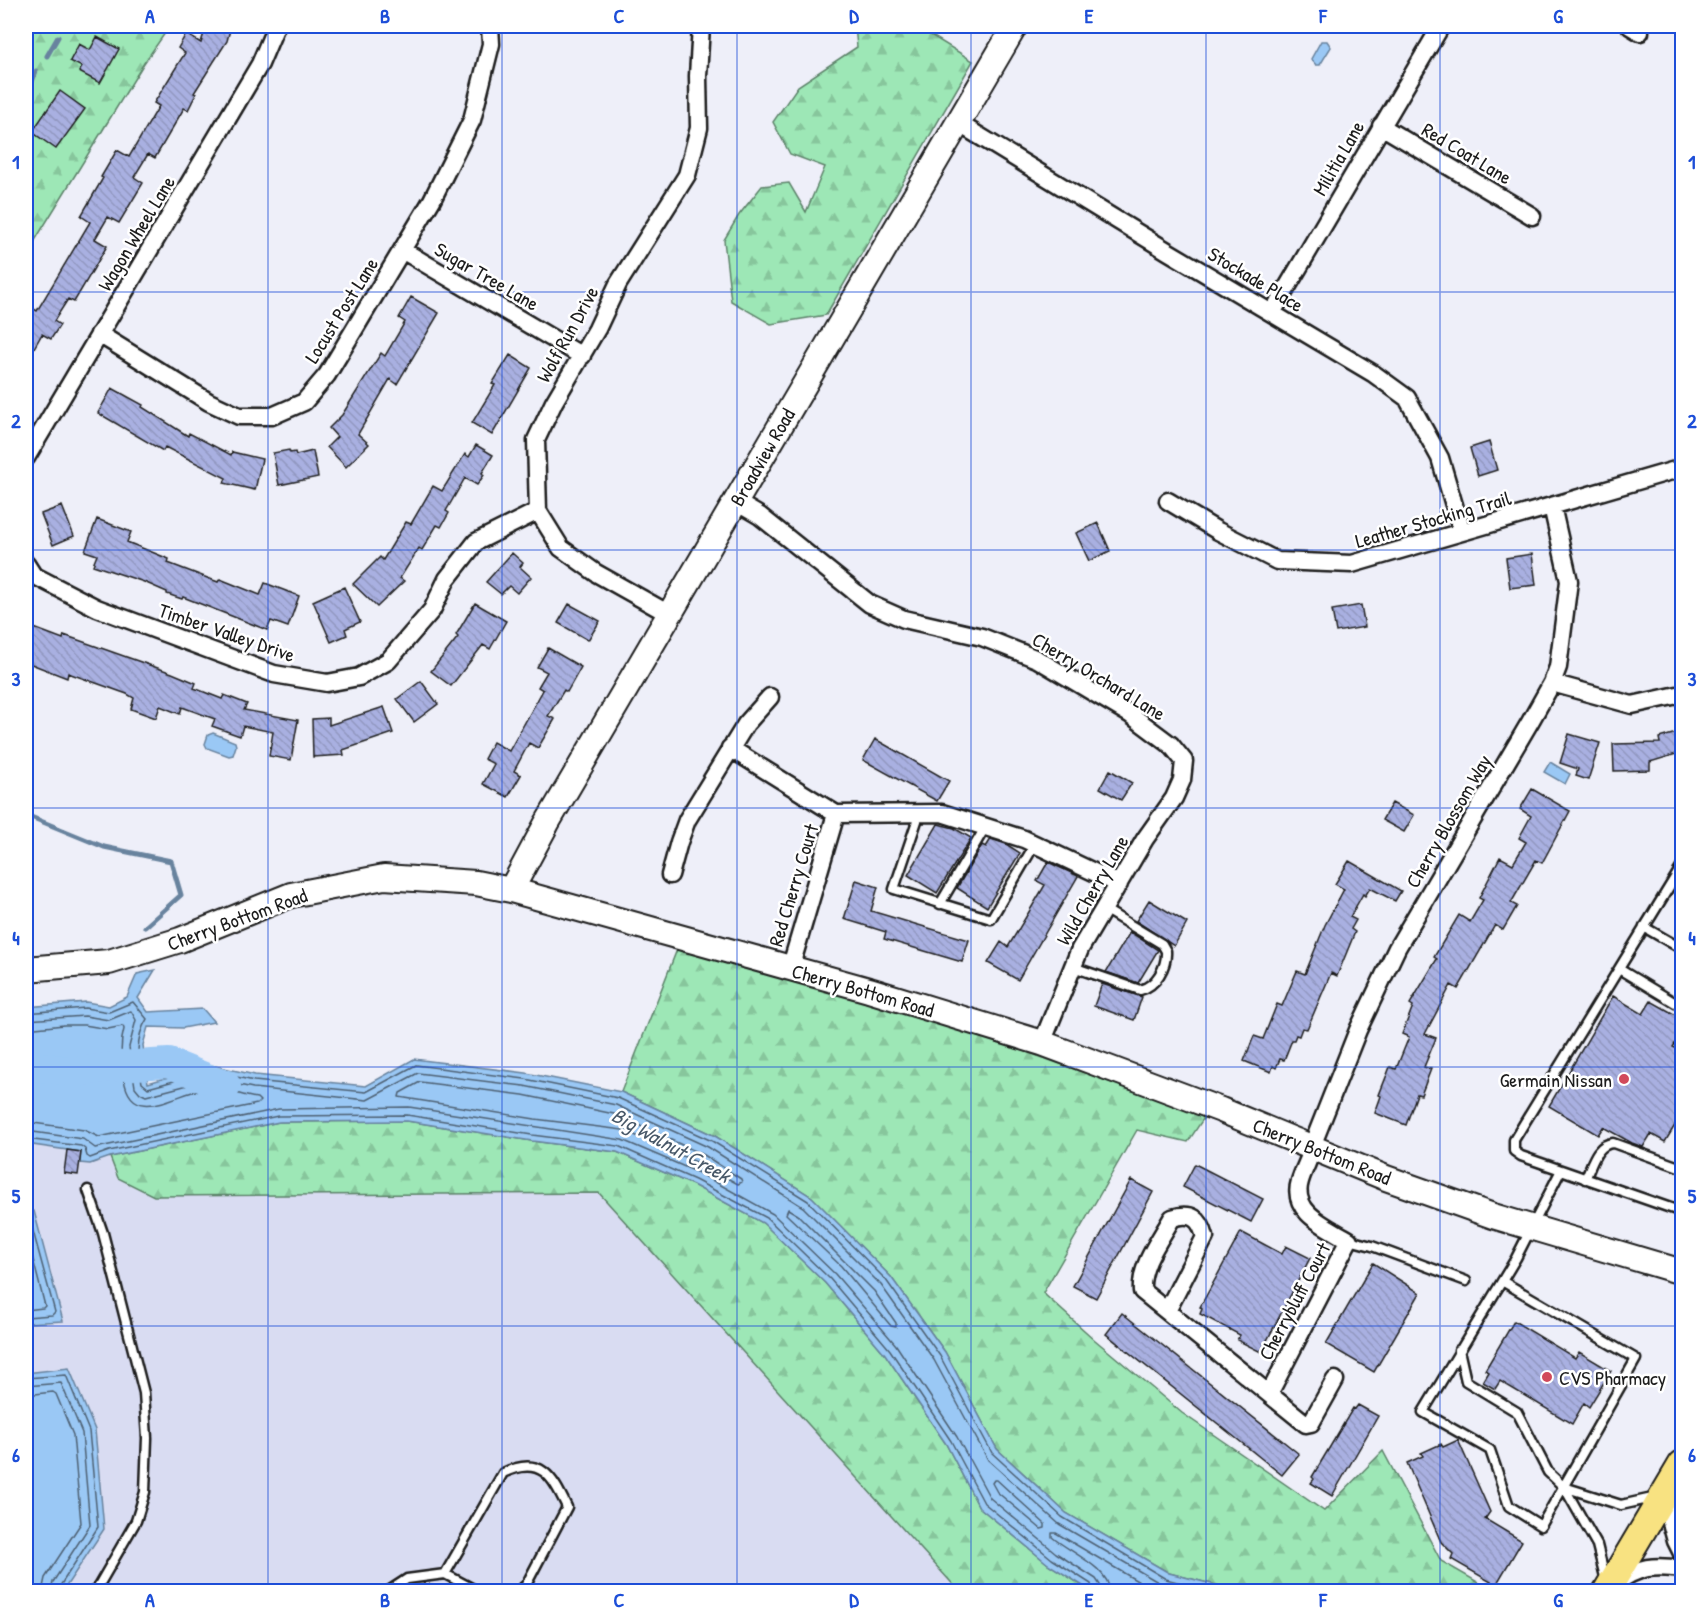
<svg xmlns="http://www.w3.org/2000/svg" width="1708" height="1617" font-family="'Patrick Hand',sans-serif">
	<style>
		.built { fill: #d9dcf2 }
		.forest { fill: url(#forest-firs); stroke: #5c8269; stroke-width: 1.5 }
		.water { fill: #9ac8f5; stroke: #68839e; stroke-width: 1.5 }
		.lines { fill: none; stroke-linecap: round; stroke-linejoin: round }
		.shore { stroke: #4e6173; stroke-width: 1.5 }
		.stream { stroke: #68839e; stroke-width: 5 }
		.river { stroke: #9ac8f5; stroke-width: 30 }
		.building { fill: url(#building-back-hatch); stroke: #1c1c1c; stroke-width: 1.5 }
		.lane-casing { stroke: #1c1c1c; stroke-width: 13 }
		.street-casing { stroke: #1c1c1c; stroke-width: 21 }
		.secondary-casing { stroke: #1c1c1c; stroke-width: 28 }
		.primary-casing { stroke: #1c1c1c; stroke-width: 30 }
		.lane { stroke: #fff; stroke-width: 8 }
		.street { stroke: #fff; stroke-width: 16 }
		.secondary { stroke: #fff; stroke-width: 24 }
		.primary { stroke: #f8e281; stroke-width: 26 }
		.grid { fill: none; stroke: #1d4ed8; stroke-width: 1.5; stroke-opacity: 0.55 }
		.poi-dot { fill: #d1495b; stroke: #fff; stroke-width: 2 }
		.labels { text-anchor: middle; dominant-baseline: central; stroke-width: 5; stroke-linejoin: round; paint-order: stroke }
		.street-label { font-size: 20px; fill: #1c1c1c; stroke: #fff }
		.poi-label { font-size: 20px; fill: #1c1c1c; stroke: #fff; text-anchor: end }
		.water-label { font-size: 21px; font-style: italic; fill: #485868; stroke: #fff }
		.neatline { fill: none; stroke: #1d4ed8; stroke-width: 2 }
		.grid-label { font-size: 20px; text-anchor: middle; font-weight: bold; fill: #1d4ed8 }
	</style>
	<defs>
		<pattern id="forest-firs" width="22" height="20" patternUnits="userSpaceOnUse" patternTransform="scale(1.5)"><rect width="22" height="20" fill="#9de7b6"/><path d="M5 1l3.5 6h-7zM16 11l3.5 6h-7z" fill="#87c69c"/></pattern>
		<pattern id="building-back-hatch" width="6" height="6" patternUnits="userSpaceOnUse" patternTransform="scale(1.5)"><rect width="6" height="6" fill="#a9b0e1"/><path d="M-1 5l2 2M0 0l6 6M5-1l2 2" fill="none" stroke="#9197c0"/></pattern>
	</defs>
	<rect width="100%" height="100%" fill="#eeeff9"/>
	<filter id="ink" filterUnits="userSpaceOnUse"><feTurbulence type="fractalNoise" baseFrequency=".0167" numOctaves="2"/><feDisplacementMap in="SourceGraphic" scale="12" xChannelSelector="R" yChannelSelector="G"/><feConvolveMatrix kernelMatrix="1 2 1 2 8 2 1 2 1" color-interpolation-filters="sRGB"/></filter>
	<g filter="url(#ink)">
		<path class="built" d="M26,1144L81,1152L90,1164L110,1157L118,1178L154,1196L599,1193L959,1591L26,1592Z"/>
		<path class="forest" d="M26,26H170L144,63L26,255Z
			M855,26H916L973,61L826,315L771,324L731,301L724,240L739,215L762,186L789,183L806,212L825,167L790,154L773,122L798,86L857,47Z
			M678,947L968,1031L1205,1116L1188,1142L1137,1130L1043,1293L1095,1340L1182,1413L1324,1511L1383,1451L1441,1561L1493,1591H1239L1169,1573L1066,1513L997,1449L945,1352L891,1277L812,1197L715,1136L621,1092Z
			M407,1121L532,1141L617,1152L693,1185L763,1223L825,1283L885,1354L946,1444L979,1507L1048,1564L1091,1591H959L599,1193L154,1196L118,1178L110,1157L279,1122Z"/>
		<path class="water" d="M1321,41H1327L1331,47L1320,65H1316L1311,59Z
			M213,733L235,742L236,746L233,755L229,756L207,748L205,744L208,735Z
			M1550,762L1570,774L1565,784L1544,772Z
			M155,970L138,998L148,1012L203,1009L214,1022L183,1028L148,1027L143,1045L148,1083L211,1065L255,1075L366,1086L414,1059L526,1073L621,1092L715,1136L812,1197L891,1277L945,1352L997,1449L1066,1513L1169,1573L1239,1591H1091L1048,1564L979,1507L946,1444L885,1354L825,1283L763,1223L693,1185L617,1152L532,1141L407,1121L279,1122L110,1157L90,1164L80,1163L81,1152L26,1144V1007L86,1002L109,1006L127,997L137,974Z
			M34,1211L63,1321L26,1323V1212Z
			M69,1368L95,1430L104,1529L63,1591H26V1373Z"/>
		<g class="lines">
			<path class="shore" d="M26,1013L85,1008L109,1012L133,1002L147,1019C134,1039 138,1060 142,1083L148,1088L211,1071L254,1081L366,1092L416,1065L525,1079L618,1098L712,1141L808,1201L886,1280L940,1356L992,1453L1062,1517L1166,1579L1215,1592
				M26,1020L85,1016L109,1020L131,1011L136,1020L129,1047L135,1087L140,1093L146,1096L211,1079L253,1088L367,1100L418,1073L524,1086L616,1105L708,1147L803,1207L881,1285L934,1360L988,1460L1059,1524L1163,1585L1186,1592
				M26,1029L64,1025H84L108,1029L123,1026L124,1029C119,1046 122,1061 124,1079C132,1131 184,1087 212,1088C227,1089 243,1096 257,1098L260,1101L257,1104L99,1137L84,1130L26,1122
				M420,1082L523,1095L614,1114L704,1155L741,1179L742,1182L738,1184L703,1165L623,1130L535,1119L399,1097L400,1093Z
				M26,1131L83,1139L95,1148L279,1109L409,1107L622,1140L699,1173L773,1214L835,1274L896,1345L957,1437L990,1498L1056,1553L1096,1579L1100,1585L1101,1592
				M26,1139L81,1146L85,1149L87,1156L90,1158L109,1151L278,1116L407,1115L532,1135L618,1146L695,1180L767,1218L830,1279L890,1350L951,1441L984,1503L1052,1559L1091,1584L1093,1592
				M788,1209L798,1215L874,1291L896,1323V1327L891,1326L841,1266L786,1214Z
				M26,1217L30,1220L55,1312L52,1315L26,1317
				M26,1232L45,1306L43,1308L26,1310
				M26,1378L66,1375L89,1431L98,1527L60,1586L59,1592
				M26,1386L61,1383L82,1433L90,1525L53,1582L51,1592
				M26,1395L53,1392L56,1394L73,1435L81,1523L45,1578L42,1592
				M994,1480H997L1045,1524V1528L1041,1529L997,1492L992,1483Z
				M1110,1592C1109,1567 1069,1552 1052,1537V1533H1056L1156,1592"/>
			<path class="stream" d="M47,56L58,37
				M26,98L36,71
				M26,815L104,847L171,861L181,895L145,927"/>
			<path class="river" d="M26,1065L77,1072L119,1066L169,1063L226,1086"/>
		</g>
		<path class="building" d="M206,26H231L227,41L194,93L196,94L188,110L184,108L155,158L148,154L134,177L143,183L119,223L108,217L95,239L107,246L74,302L68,299L54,321L60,325L51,339L42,334L26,362V304L37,311L90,222L81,216L103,178L101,177L117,150L129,157L159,106L154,103L185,53L178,48L186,34L201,43Z
			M97,37L119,49L100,83L79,72L82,67L70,61L79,44L90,50Z
			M60,91L85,109L56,149L32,132Z
			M411,297L439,313L397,384L390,379L358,434L369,444L346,467L327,447L337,437L329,428L342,415L381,353L385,356L405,322L399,318Z
			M510,355L531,368L492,435L472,423L495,385L492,384Z
			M112,388L143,405L142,407L188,436L189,433L231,455L232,452L262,459L255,490L224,483L226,478L165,447L163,451L98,413Z
			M1489,442L1497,470L1478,476L1470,448Z
			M476,445L493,455L482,473L484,475L477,485L465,478L446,511L449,513L441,527L437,525L422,550L419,548L400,578L404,581L377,607L353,584L380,557L383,560L406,522L411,524L433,486L442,491L465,454L469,457Z
			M289,450L290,453L295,452L296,455L313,451L318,477L279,485L273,453Z
			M62,506L74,536L53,545L41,514Z
			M97,519L131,532L127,542L169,559L168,563L218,582L220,579L260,595L265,583L299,596L288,627L271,621L267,630L183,597L182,599L167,594V592L144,582L93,565L97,555L85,551Z
			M1098,523L1110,551L1089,561L1076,533Z
			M512,553L523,563L520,567L531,577L517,593L509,586L501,594L486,582Z
			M1532,554L1536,585L1510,588L1506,558Z
			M344,587L360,622L345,629L347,635L331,642L313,601Z
			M475,603L506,621L490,649L483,645L451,686L431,671L458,637L456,635Z
			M569,604L600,621L588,640L558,623Z
			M1361,605L1365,627L1336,632L1332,610Z
			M26,625L63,639L64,635L172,673L196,683L194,688L222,699L224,695L247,704L244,710L298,720L291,760L269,756L273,732L243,726L240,736L212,726L215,719L182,707L180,714L160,706L156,718L131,709L134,698L127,694L68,673L67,678L26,662Z
			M548,648L581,667L567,692L564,690L548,716L555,719L538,748L529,743L514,771L521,775L508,797L483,784L494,764L484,759L493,742L509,751L543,690L538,687L547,672L537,667Z
			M421,681L438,704L414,722L397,699Z
			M384,707L393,733L343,750L344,755L313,757L312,719L329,718V725Z
			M1683,731V752L1650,762V770L1614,771L1613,744L1660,743L1659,738Z
			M1569,734L1600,743L1588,780L1576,776L1578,769L1560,763Z
			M875,739L949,781L937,801L863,760Z
			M1110,770L1132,783L1121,800L1100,788Z
			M1532,789L1570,811L1542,863L1536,860L1511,903L1517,906L1503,930L1495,925L1458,989L1451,985L1425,1034L1436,1038L1424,1067L1431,1069L1421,1095L1417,1094L1406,1125L1375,1113L1381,1096L1379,1095L1390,1067L1396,1069L1409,1037L1402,1034L1413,1006L1410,1004L1437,959L1434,957L1459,915L1470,922L1483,900L1479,898L1500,857L1513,864L1526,842L1519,838L1531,816L1520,809Z
			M1392,803L1414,815L1404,832L1382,820Z
			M938,824L954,828L971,838L937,893L908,875Z
			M991,839L1006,844L1020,853L987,907L957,888L982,845L986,847Z
			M1349,861L1401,891L1395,901L1370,888L1365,896L1363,894L1350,917L1356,920L1351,929L1355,932L1337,976L1331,973L1307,1029L1302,1028L1299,1036L1296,1035L1294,1040H1292L1284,1060L1280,1059L1276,1068L1273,1066L1271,1072L1244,1061L1254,1036L1263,1039L1277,1004L1282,1006L1297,971L1305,974L1325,925L1344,889L1335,884Z
			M1048,862L1078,876L1018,980L988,963L1001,942L1008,947L1045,885L1037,881Z
			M856,880L878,887L871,911L969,940L962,962L884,939L886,932L844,919Z
			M1149,900L1187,923L1174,946L1136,921Z
			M1130,932L1158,950L1138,983L1106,972Z
			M1102,984L1142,997L1134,1020L1094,1006Z
			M1613,996L1643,1014L1651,1001L1683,1019V1031L1673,1047L1683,1052V1112L1665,1142L1651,1134L1643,1147L1632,1143L1603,1127L1598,1135L1549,1106Z
			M67,1150L81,1152L78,1175L64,1173Z
			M1195,1164L1263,1199L1251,1222L1183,1187Z
			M1131,1180L1153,1192L1096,1298L1073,1286Z
			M1241,1232L1282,1254L1286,1246L1310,1258L1261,1352L1237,1340L1240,1335L1200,1314L1202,1309L1200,1307Z
			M1373,1263L1420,1293L1374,1372L1326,1344Z
			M1122,1313L1299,1454L1282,1475L1106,1334Z
			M1514,1321L1575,1358L1579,1352L1611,1371L1589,1407L1584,1403L1572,1424L1500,1381L1495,1389L1483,1382L1489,1372L1485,1370Z
			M1358,1405L1378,1416L1332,1496L1311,1483L1314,1479L1312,1477L1353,1408L1355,1409Z
			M1458,1440L1490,1512L1485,1519L1522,1541L1496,1585L1451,1559L1453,1554L1441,1542L1407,1463L1423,1456L1421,1453L1441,1444L1443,1447Z"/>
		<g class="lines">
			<defs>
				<path id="lane" d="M919,815L894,889L991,919L1035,844
					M1682,866L1514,1140V1151L1521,1156L1682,1212
					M940,904L986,826
					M1644,927L1682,949
					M1073,967L1140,990C1156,986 1167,967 1166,951L1162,944L1104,909
					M1619,969L1682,1007
					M1585,1179C1592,1165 1596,1144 1613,1143L1682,1168
					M88,1190L103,1233L144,1393L147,1438L145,1492L136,1521L95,1592
					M1349,1240L1372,1246L1466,1281
					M1502,1281L1636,1359L1541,1526L1509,1506L1490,1450L1423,1412L1516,1258L1561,1170
					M1459,1350L1466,1381L1517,1412L1548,1472L1564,1487L1597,1545L1606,1581
					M1564,1487L1621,1505L1657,1497
					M445,1574L503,1473C541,1455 552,1476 567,1507L526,1585L518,1592
					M387,1592L407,1579L445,1574L479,1592"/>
				<path id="street" d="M1630,26L1640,32
					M958,123L1169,252L1374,374L1407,398L1440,458L1462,532
					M1381,126L1532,216
					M402,250L582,356
					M1272,313L1441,26
					M99,334L209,402L239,416H272L304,402L327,375L432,200L472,120L491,44L490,26
					M26,458L260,64L276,26
					M1168,501L1218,531L1277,561L1352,564L1682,468
					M736,502L760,516L870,604L904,619L982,637L1037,659L1131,715L1171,745L1184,761L1182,780L1174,798L1145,839L1080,949L1042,1043
					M26,564L33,575L97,608L274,674L327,683L359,677L388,661L432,610L447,579L476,542L538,511
					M669,614L596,573L561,548L538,511L536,440L554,402L597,329L618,284L687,175L699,128L698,76L701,26
					M1552,683L1632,705L1682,694
					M730,748L836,814L942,813L1024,839L1119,884
					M670,875L679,842L687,820L746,724L770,697
					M790,969L836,814
					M1167,1311L1205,1237C1200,1218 1192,1212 1172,1218C1160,1240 1140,1265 1142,1291L1306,1424L1311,1423L1335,1380
					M1269,1394L1349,1240C1328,1227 1290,1213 1300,1181C1304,1167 1312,1156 1314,1141L1358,1030L1397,948L1530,722L1552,683L1558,667L1569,581L1552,506
					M1664,1496L1676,1541L1682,1553
					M1616,1583C1639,1566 1654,1565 1682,1569"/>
				<path id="secondary" d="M511,890L547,823L1015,26
					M26,969L109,962L180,940L291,895L384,877L476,883L511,890L869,990L1042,1043L1221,1110L1386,1178L1493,1216L1682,1272"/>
				<path id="primary" d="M1606,1592L1682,1464"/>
			</defs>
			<use href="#lane" class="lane-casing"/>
			<use href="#street" class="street-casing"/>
			<use href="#secondary" class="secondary-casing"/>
			<use href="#primary" class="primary-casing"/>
			<use href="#lane" class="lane"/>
			<use href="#street" class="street"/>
			<use href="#secondary" class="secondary"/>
			<use href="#primary" class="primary"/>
		</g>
	</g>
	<path class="grid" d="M268,26V1592M502,26V1592M737,26V1592M971,26V1592M1206,26V1592M1440,26V1592M26,292H1682M26,550H1682M26,808H1682M26,1067H1682M26,1326H1682"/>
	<g class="poi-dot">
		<circle cx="1624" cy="1079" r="6"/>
		<circle cx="1547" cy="1377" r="6"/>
	</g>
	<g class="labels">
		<g class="street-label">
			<text transform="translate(1467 153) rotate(31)">Red Coat Lane</text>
			<text transform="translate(1338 158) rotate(-60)">Militia Lane</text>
			<text transform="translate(136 233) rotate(-59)">Wagon Wheel Lane</text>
			<text transform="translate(487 276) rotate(30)">Sugar Tree Lane</text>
			<text transform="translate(1256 279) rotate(31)">Stockade Place</text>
			<text transform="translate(341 310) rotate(-58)">Locust Post Lane</text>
			<text transform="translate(567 334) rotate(-61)">Wolf Run Drive</text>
			<text transform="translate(762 457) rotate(-60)">Broadview Road</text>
			<text transform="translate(1433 519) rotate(-16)">Leather Stocking Trail</text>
			<text transform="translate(227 632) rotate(19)">Timber Valley Drive</text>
			<text transform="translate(1099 676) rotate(31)">Cherry Orchard Lane</text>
			<text transform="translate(1448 821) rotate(-60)">Cherry Blossom Way</text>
			<text transform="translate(793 885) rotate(-73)">Red Cherry Court</text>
			<text transform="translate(1092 890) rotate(-60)">Wild Cherry Lane</text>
			<text transform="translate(237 919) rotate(-20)">Cherry Bottom Road</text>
			<text transform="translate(863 990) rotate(16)">Cherry Bottom Road</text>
			<text transform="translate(1322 1151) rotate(22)">Cherry Bottom Road</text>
			<text transform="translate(1294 1301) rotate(-62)">Cherrybluff Court</text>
		</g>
		<g class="poi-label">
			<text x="1612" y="1079">Germain Nissan</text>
			<text x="1559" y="1377" text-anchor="start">CVS Pharmacy</text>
		</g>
		<g class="water-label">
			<text transform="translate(671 1145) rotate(29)">Big Walnut Creek</text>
		</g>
	</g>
	<rect width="1708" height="1617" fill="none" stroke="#fff" stroke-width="66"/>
	<rect x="33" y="33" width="1642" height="1551" class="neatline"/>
	<g class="grid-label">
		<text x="150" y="23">A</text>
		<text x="385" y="23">B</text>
		<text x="619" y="23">C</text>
		<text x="854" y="23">D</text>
		<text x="1089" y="23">E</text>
		<text x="1323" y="23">F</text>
		<text x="1558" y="23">G</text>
		<text x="16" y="169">1</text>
		<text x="1692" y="169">1</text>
		<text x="16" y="428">2</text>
		<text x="1692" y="428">2</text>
		<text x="16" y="686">3</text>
		<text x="1692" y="686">3</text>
		<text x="16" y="945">4</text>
		<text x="1692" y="945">4</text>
		<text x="16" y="1203">5</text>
		<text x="1692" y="1203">5</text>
		<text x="16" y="1462">6</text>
		<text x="1692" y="1462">6</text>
		<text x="150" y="1607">A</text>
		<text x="385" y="1607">B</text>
		<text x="619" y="1607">C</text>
		<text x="854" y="1607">D</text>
		<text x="1089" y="1607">E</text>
		<text x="1323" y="1607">F</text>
		<text x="1558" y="1607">G</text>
	</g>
</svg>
